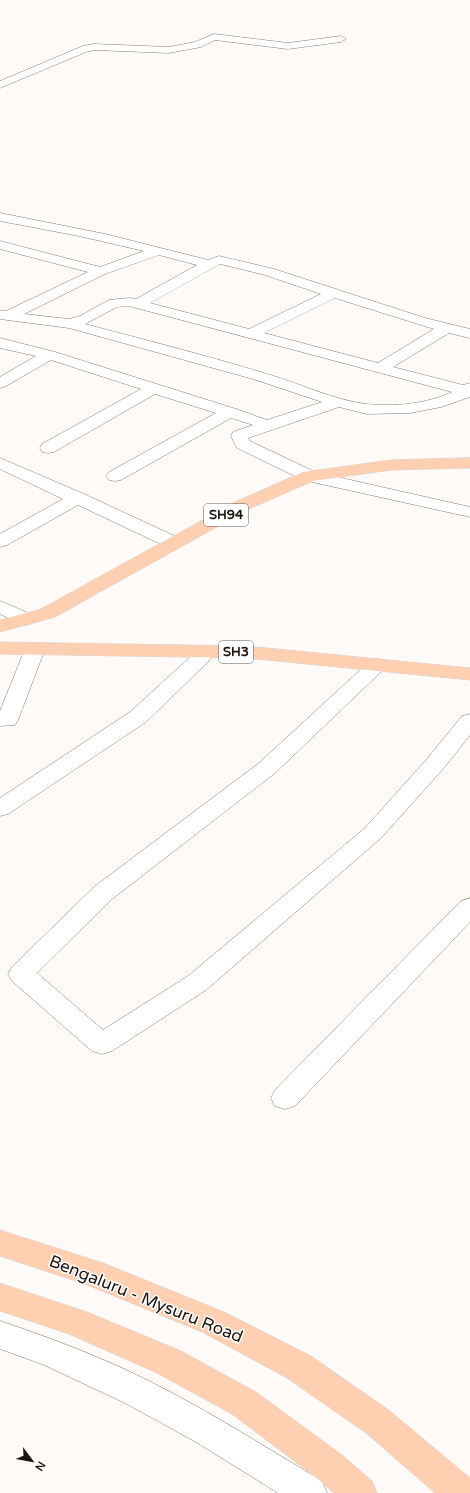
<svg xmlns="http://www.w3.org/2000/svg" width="470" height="1493" font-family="'Varela Round',sans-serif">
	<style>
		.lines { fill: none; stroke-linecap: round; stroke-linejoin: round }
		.minor-casing { stroke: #8a7c6d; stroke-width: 1 }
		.major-casing { stroke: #d6d5d4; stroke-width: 1 }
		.minor { fill: #fff; fill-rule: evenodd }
		.major { fill: #fecfb0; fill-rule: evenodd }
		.labels { text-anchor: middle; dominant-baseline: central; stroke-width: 3; stroke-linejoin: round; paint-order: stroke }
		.shield { fill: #fff; stroke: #5f5c58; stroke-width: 1 }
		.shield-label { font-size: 13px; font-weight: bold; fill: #1b1610 }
		.near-street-label { font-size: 17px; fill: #1b1610; stroke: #fff }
	</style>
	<rect width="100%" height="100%" fill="#fdfaf7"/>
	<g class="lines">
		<defs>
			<path id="minor" d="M214,34L288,43L341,36L346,39L341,42L288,49L215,40L201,47L169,53L94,50L86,52L0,88V81L83,46L94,44L169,47L195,42Z
				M0,213L105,234L208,260L219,256L274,269L425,318L470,329V338L449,333L393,367L463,385L470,383V397L441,407L410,413L367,414L339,407L248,438L250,441L315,472L470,507V517L303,480L237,448L231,436L233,432L253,425L231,418L121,480L115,481L109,480L106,476L109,472L216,413L155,394L54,452L48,453L42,452L40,448L42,444L141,389L51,360L6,386L0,388V377L36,356L0,348V338L55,352L236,409L267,420L322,402L253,379L69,328L0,319V311H6L88,272L0,249V241L100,267L144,251L79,236L0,221ZM159,255L197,265L136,299L129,298L109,300L80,316L69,319L24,314L105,274ZM220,264L265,275L321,294L249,329L150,303ZM335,298L434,329L378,363L264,333ZM129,306L452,392C426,404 395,407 366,404C333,400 296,382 264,373C205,355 145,340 85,324L117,307Z
				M0,458L84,494L181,539L183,543L181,547L174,549L167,547L78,505L7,545L0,547V534L63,499L0,469Z
				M0,601L33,615L36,619L33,623L26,625L19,623L0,614Z
				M35,643L42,645L45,649L18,720L15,725L0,726V711L25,649L28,645Z
				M207,646L214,648L217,652L214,656L146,722L8,814L0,816V798L130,712L200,648Z
				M377,659L384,661L387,665L384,669L275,773L112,899L37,973L103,1030L188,976L365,828L427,759L462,716L470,714V735L443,769L381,838L206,990L112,1051L102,1054L92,1051L12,981L8,974L12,967L94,887L259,763L370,661Z
				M470,898V922L295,1106L285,1109L275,1106L271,1098L275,1090L461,901Z
				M0,1321C51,1338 101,1357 149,1381C209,1411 265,1447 322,1481L327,1493H278L196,1442L125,1403L42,1364L0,1349Z"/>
			<path id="major" d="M470,458V468L391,470L313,481L249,509L55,617L0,632V620L41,609L237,501L303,472L391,460Z
				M0,642L246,646L470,668V680L246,658L0,654Z
				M0,1230L103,1263L224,1312L311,1356L390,1411L470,1478V1493H435L366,1433L287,1378L202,1332L85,1284L0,1256Z
				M0,1283L87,1312L181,1351L256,1392L342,1455L372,1481L377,1493H334L318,1479L232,1414L157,1373L69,1334L0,1311Z"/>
		</defs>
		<use href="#minor" class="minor-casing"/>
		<use href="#major" class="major-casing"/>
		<use href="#minor" class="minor"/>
		<use href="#major" class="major"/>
	</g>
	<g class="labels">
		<g class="shield">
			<rect x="204" y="504" width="44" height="22" rx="3"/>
			<rect x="219" y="641" width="34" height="22" rx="3"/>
		</g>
		<g class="shield-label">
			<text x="226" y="515">SH94</text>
			<text x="236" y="652">SH3</text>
		</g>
		<g class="near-street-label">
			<text transform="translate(146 1299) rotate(22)">Bengaluru - Mysuru Road</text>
		</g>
	</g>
	<g transform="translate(32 1461) rotate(122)" stroke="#ffffff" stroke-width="3" paint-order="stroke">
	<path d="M0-3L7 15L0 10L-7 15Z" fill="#1b1610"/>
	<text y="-6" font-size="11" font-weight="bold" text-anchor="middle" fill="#1b1610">N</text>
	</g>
</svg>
